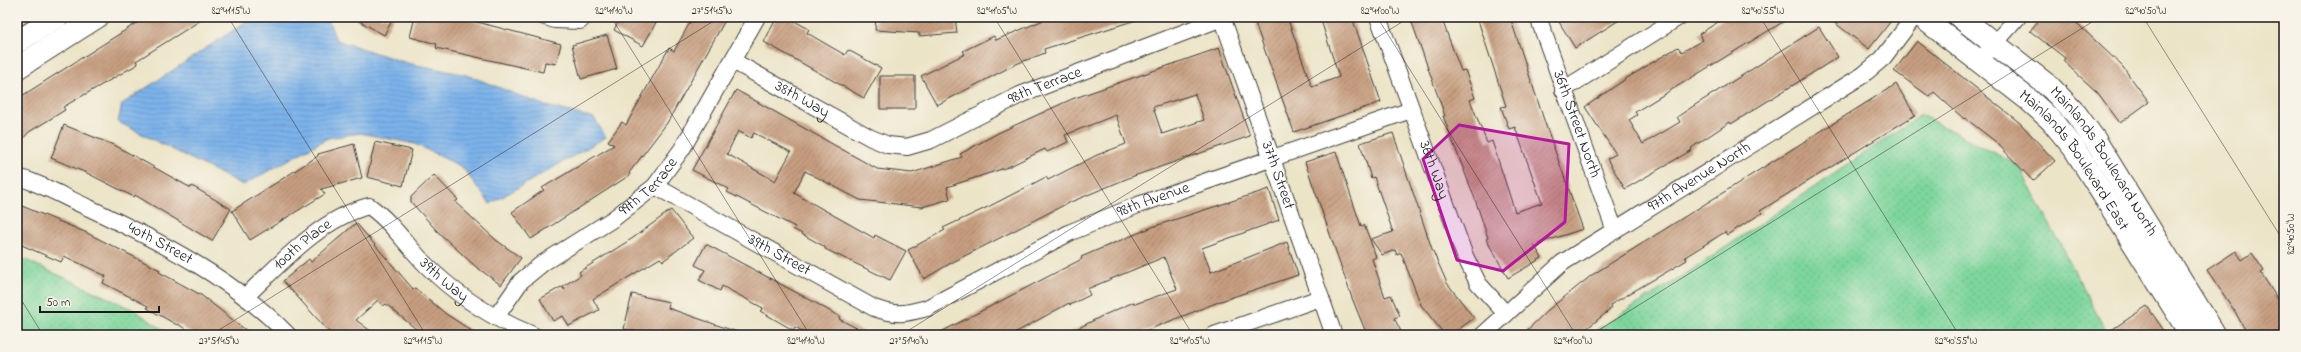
<svg xmlns="http://www.w3.org/2000/svg" width="2301" height="352" font-family="'Indie Flower',sans-serif">
	<style>
		.grass { fill: url(#grass-dots); stroke: #4c795c }
		.water { fill: url(#water-rules); stroke: #4c6783 }
		.building { fill: url(#building-hatch); fill-rule: evenodd }
		.lines { fill: none; stroke-linecap: round; stroke-linejoin: round }
		.street-casing { stroke: #3b3a36; stroke-width: 18 }
		.secondary-casing { stroke: #3b3a36; stroke-width: 24 }
		.street { stroke: #fff; stroke-width: 16 }
		.secondary { stroke: #fff; stroke-width: 22 }
		.marked { fill: #b5179e; fill-opacity: 0.2; stroke: #b5179e; stroke-width: 3; stroke-linejoin: round }
		.ticks { fill: none; stroke: #1c1c1c; stroke-width: 1; stroke-opacity: 0.45 }
		.labels { text-anchor: middle; dominant-baseline: central; stroke-width: 3.5; stroke-linejoin: round; paint-order: stroke }
		.street-label { font-size: 16px; fill: #1c1c1c; stroke: #f7f3e8 }
		.neatline { fill: none; stroke: #1c1c1c; stroke-width: 1.5 }
		.ticks-label { font-size: 10px; text-anchor: middle; fill: #1c1c1c }
	</style>
	<defs>
		<pattern id="grass-dots" width="8" height="8" patternUnits="userSpaceOnUse"><rect width="8" height="8" fill="#7dd69b"/><path d="M2 2h.1M6 6h.1" fill="none" stroke="#6bb785" stroke-width="1.8" stroke-linecap="round"/></pattern>
		<pattern id="water-rules" width="6" height="5" patternUnits="userSpaceOnUse"><rect width="6" height="5" fill="#7cb2ea"/><path d="M0 2.5h6" fill="none" stroke="#6b98c8"/></pattern>
		<pattern id="building-hatch" width="6" height="6" patternUnits="userSpaceOnUse"><rect width="6" height="6" fill="#c79e80"/><path d="M-1 1l2-2M0 6l6-6M5 7l2-2" fill="none" stroke="#a18068"/></pattern>
	</defs>
	<rect width="100%" height="100%" fill="#f7f3e8"/>
	<filter id="ink" filterUnits="userSpaceOnUse"><feTurbulence type="fractalNoise" baseFrequency=".025" numOctaves="2"/><feDisplacementMap in="SourceGraphic" scale="8" xChannelSelector="R" yChannelSelector="G"/><feConvolveMatrix kernelMatrix="1 2 1 2 8 2 1 2 1" color-interpolation-filters="sRGB"/></filter>
	<filter id="wash" filterUnits="userSpaceOnUse"><feTurbulence type="fractalNoise" baseFrequency=".012" numOctaves="4" result="noise"/><feDisplacementMap in="SourceGraphic" scale="16" xChannelSelector="R" yChannelSelector="G"/><feGaussianBlur stdDeviation="0.9" result="paint"/><feColorMatrix in="noise" values="0 0 0 0 0 0 0 0 0 0 0 0 0 0 0 0 0 1.4 0 .05"/><feComposite in="paint" operator="in"/></filter>
	<g filter="url(#wash)">
		<rect width="100%" height="100%" fill="#ece4c7"/>
		<path class="grass" d="M1921,115L2019,166L2108,335H1588L1695,268Z
			M17,256L134,310L171,335H17Z"/>
		<path class="water" d="M253,17H327L336,40L407,63L467,75L546,106L594,118L606,137L490,204L462,167L415,144L360,133L328,138L243,185L118,122L122,104Z"/>
		<g id="blocks">
			<path class="building" d="M146,17H206L136,61L138,64L63,107L65,110L29,132L17,145V99Z
				M352,17H394L384,35Z
				M415,17H458L561,44L556,64L545,62L543,72L436,48L437,44L410,37Z
				M621,17H659L643,46L614,30Z
				M693,17H727L667,123L629,173L630,175L531,239L512,212L544,190L542,188L614,145L608,141L622,122L626,125L669,48L674,51Z
				M777,17H787L809,29L807,33L845,55L848,50L881,68L864,98L764,42Z
				M876,17H955L957,33L919,36V33L875,30Z
				M1051,17H1135L1136,20L1044,49L1045,53L1016,64L937,105L921,76L965,54L963,51L994,36L996,40Z
				M1272,17H1287L1312,87L1339,77L1320,17H1352L1381,102L1294,132L1255,23Z
				M1410,17H1441L1461,71L1465,70L1475,98L1470,100L1487,143L1492,141L1515,212L1542,203L1515,127L1509,129L1501,107L1506,106L1477,17H1510L1545,123L1583,229L1534,245L1542,258L1508,278L1486,239L1488,238L1475,199L1443,116H1445Z
				M1556,17H1624L1575,48Z
				M1726,17H1791L1635,112L1637,115L1629,120L1643,144L1680,122L1677,117L1695,105L1819,27L1838,57L1731,124L1730,122L1691,148L1692,150L1625,189L1607,159L1616,154L1585,107L1627,78L1678,47L1682,52L1703,40L1699,34Z
				M1827,17H1894L1869,49Z
				M2041,17H2069L2079,25L2122,66L2149,102L2120,123L2098,93L2063,61L2065,58L2030,31Z
				M607,35L617,69L581,79L572,45Z
				M1917,41L2020,123L2055,161L2033,181L1996,142L1965,118L1964,119L1934,92L1930,97L1894,71Z
				M1219,48L1250,136L1131,177L1066,204L951,263L924,279L908,250L945,230L943,228L990,206L1046,177L1048,180L1097,155L1126,144L1116,115L1065,135L1068,142L1047,152L1045,149L1008,167L947,187L950,199L922,207L860,200L805,171L794,193L874,238L875,235L906,251L890,280L825,249V247L793,229L795,227L727,192L729,189L692,170L736,90L877,169L912,173L962,157L960,154L998,133L1072,99ZM1195,94L1204,120L1162,134L1153,107ZM738,131L751,138L754,133L791,152L775,181L727,154Z
				M880,76H915V109H880Z
				M1896,84L1915,115L1760,211L1762,213L1727,235L1725,232L1685,257L1687,260L1610,305L1612,308L1579,335H1522L1548,310L1592,275Z
				M64,125L116,146L191,188L192,186L231,209L212,241L135,195L134,197L89,174L51,158Z
				M1393,133L1432,249L1447,283L1474,318L1451,335H1445L1421,305L1401,253L1397,255L1395,250L1382,255L1371,239L1393,232L1374,177L1371,178L1360,143Z
				M375,142L412,150L403,186L367,177Z
				M354,144L362,178L321,189L325,194L250,240L232,211L318,156V154Z
				M1336,152L1361,226L1364,225L1369,237L1376,257L1372,259L1385,297L1391,295L1400,316L1394,318L1403,335H1367L1352,298L1305,162Z
				M434,175L458,200L455,202L496,240L521,258L501,285L475,266L438,232L411,202V197Z
				M1269,189L1279,220L1202,248L1211,272L1287,242L1298,275L1221,301L1135,335H1065L1104,315L1134,302L1135,304L1177,289L1164,257L1087,289L1090,295L1070,305L1069,303L1011,335H935L1082,259L1081,257L1114,243L1155,226Z
				M17,204L85,232L160,270L159,272L201,295L252,335H194L178,324L177,325L147,308L148,306L103,283L106,276L64,256L61,262L17,243Z
				M671,210L693,238L663,261L660,258L593,299L599,310L569,326L563,316L553,321L540,299L561,287L565,290L563,286L581,275L579,272L633,238Z
				M356,223L413,289L415,288L446,314L478,335H423L386,304L383,306L378,300L356,320L376,335H332L283,281L309,259L311,262Z
				M706,244L814,302L840,317L839,319L870,335H810L795,327L793,330L760,311L763,308L722,286L720,291L699,280L705,270L695,265Z
				M2236,251L2242,260L2252,253L2264,271L2261,273L2284,309V335H2248L2234,310L2207,270Z
				M632,294L669,302L668,308L740,333V335H651L624,329Z
				M2147,306L2167,335H2104Z"/>
		</g>
	</g>
	<g filter="url(#ink)">
		<use href="#blocks" fill-opacity="0" stroke="#3b3a36" stroke-width="1"/>
		<g class="lines">
			<defs>
				<g id="street">
					<path d="M545,17L555,20L580,21L584,17"/>
					<path id="s1" d="M1222,17L1334,335"/>
					<path id="s2" d="M1378,17L1465,256L1478,283L1506,314"/>
					<path id="s3" d="M1538,17L1615,231"/>
					<path d="M1987,52L2018,17"/>
					<path id="s4" d="M733,61L871,138L888,145L907,147L931,140L1020,95L1222,18"/>
					<path d="M1563,90L1679,17"/>
					<path id="s5" d="M17,177C41,183 64,197 87,207C157,240 233,278 288,335"/>
					<path id="s6" d="M655,186L874,308C897,316 904,314 927,308L1071,232L1138,205L1411,110"/>
					<path id="s7" d="M245,297C280,264 321,218 369,206C392,222 407,246 426,265C456,295 494,319 533,335"/>
					<path id="s8" d="M496,317L521,281L543,263L613,219L655,186L682,149L757,17"/>
					<path d="M1214,335L1320,298"/>
					<path id="s9" d="M1483,335L1562,263L1863,75L1883,58L1914,17"/>
				</g>
				<g id="secondary">
					<path id="s10" d="M1922,17L2029,100L2051,120L2074,148L2191,335"/>
					<path id="s11" d="M1960,17L2051,88L2076,114L2095,140L2215,335"/>
					<path d="M17,42L57,17"/>
					<path d="M17,68L97,17"/>
				</g>
			</defs>
			<use href="#street" class="street-casing"/>
			<use href="#secondary" class="secondary-casing"/>
			<use href="#street" class="street"/>
			<use href="#secondary" class="secondary"/>
		</g>
	</g>
	<path class="marked" d="M1459,125L1569,144L1565,222L1503,271L1457,260L1423,159Z"/>
	<path class="ticks" d="M228,17L426,335M611,17L810,335M994,17L1193,335M1377,17L1576,335M1760,17L1959,335M2143,17L2284,242M17,25L30,17M17,293L43,335M211,335L720,17M901,335L1410,17M1591,335L2100,17M2281,335L2284,333"/>
	<g class="labels">
		<g class="street-label">
			<text stroke="none"><textPath href="#s4" startOffset="347">98th Terrace</textPath></text>
			<text stroke="none"><textPath href="#s4" startOffset="79">38th Way</textPath></text>
			<text stroke="none"><textPath href="#s3" startOffset="114">36th Street North</textPath></text>
			<text stroke="none"><textPath href="#s10" startOffset="211">Mainlands Boulevard East</textPath></text>
			<text stroke="none"><textPath href="#s11" startOffset="206">Mainlands Boulevard North</textPath></text>
			<text stroke="none"><textPath href="#s2" startOffset="163">36th Way</textPath></text>
			<text stroke="none"><textPath href="#s1" startOffset="168">37th Street</textPath></text>
			<text stroke="none"><textPath href="#s9" startOffset="269">97th Avenue North</textPath></text>
			<text stroke="none"><textPath href="#s8" startOffset="203">99th Terrace</textPath></text>
			<text stroke="none"><textPath href="#s6" startOffset="556">98th Avenue</textPath></text>
			<text stroke="none"><textPath href="#s5" startOffset="158">40th Street</textPath></text>
			<text stroke="none"><textPath href="#s7" startOffset="78">100th Place</textPath></text>
			<text stroke="none"><textPath href="#s6" startOffset="142">39th Street</textPath></text>
			<text stroke="none"><textPath href="#s7" startOffset="261">39th Way</textPath></text>
		</g>
	</g>
	<rect width="2301" height="352" fill="none" stroke="#f7f3e8" stroke-width="44"/>
	<path d="M40 306v6h119v-6" fill="none" stroke="#1c1c1c" stroke-width="2"/>
	<text x="46" y="306" font-size="12" fill="#1c1c1c" stroke="#f7f3e8" stroke-width="3" paint-order="stroke">50 m</text>
	<rect x="22" y="22" width="2257" height="308" class="neatline"/>
	<g class="ticks-label">
		<text x="231" y="14">82°41'15"W</text>
		<text x="614" y="14">82°41'10"W</text>
		<text x="712" y="14">27°51'45"N</text>
		<text x="997" y="14">82°41'05"W</text>
		<text x="1380" y="14">82°41'00"W</text>
		<text x="1763" y="14">82°40'55"W</text>
		<text x="2146" y="14">82°40'50"W</text>
		<text transform="translate(2290 234) rotate(-90)" y="4">82°40'50"W</text>
		<text x="219" y="344">27°51'45"N</text>
		<text x="423" y="344">82°41'15"W</text>
		<text x="806" y="344">82°41'10"W</text>
		<text x="909" y="344">27°51'40"N</text>
		<text x="1190" y="344">82°41'05"W</text>
		<text x="1573" y="344">82°41'00"W</text>
		<text x="1956" y="344">82°40'55"W</text>
	</g>
</svg>
